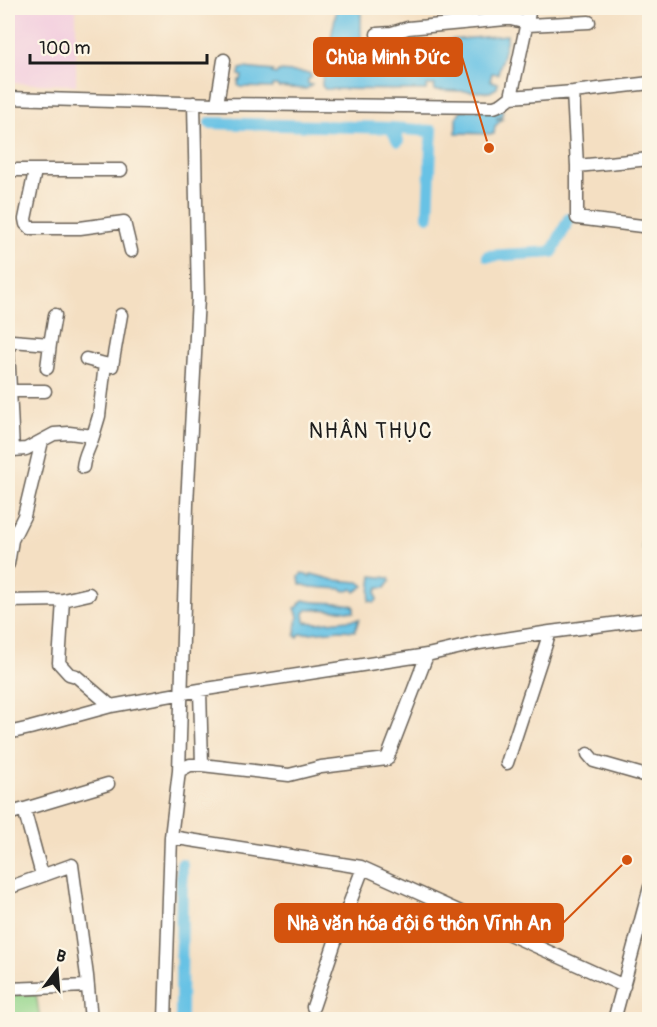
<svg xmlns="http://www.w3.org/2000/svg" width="657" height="1027" font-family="Pangolin,sans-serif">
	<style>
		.built { fill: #f3cfdf }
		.green { fill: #94d68d; stroke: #587954; stroke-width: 1.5 }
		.water { fill: #68c2e5; stroke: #426f80; stroke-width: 1.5 }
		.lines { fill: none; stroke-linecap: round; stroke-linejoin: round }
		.canal { stroke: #68c2e5; stroke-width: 12 }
		.minor-casing { stroke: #686056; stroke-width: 15 }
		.minor { stroke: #fff; stroke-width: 12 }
		.labels { text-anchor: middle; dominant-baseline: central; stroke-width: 5; stroke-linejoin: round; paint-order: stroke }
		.quarter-label { font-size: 21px; letter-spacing: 1.5px; fill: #1c1c1c; stroke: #fcf5e5 }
		.leader { fill: none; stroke: #d4530e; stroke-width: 2 }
		.callout-dot { fill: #d4530e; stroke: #fcf5e5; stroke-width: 2 }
		.callout { fill: #d4530e; stroke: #d4530e; stroke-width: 2 }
		.callout-label { font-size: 20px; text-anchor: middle; font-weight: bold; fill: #fff }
	</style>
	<rect width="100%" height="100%" fill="#fcf5e5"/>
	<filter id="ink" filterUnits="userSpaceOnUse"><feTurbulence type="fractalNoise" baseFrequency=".0167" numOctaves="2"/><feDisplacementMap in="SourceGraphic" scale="12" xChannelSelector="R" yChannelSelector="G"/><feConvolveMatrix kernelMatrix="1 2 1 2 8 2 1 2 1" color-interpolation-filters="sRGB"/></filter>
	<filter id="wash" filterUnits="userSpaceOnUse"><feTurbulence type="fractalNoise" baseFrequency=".008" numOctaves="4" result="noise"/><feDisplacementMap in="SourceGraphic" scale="24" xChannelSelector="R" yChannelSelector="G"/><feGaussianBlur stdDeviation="1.35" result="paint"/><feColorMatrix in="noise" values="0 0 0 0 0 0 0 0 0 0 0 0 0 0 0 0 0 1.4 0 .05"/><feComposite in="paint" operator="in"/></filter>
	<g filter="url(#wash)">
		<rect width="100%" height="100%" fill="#f4dfc2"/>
		<path class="built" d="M8,8H76V85L8,83Z"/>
		<path class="green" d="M645,466H649V548H642Z
			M36,994L40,1019H8V995Z"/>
		<path class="water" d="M337,8H361V44L362,46L366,47L507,35V38L498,74L492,73L490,81L498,83L497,88L490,92L434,90L435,85H427L426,90L325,89L322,86V82Z
			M244,68L273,71L272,73L276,74L278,71L309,73L311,76V78L308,79V84L312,85L311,86L306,89L278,87L277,85H272V88L240,87L238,85L239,80H241L242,76L239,75L240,69Z
			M461,110H503L502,117H497V119H503L495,126L494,134L456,133V118Z
			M302,573L310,577L311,574L334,580L359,582L364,586L355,592L353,589L345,591L341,589L311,587L300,584L299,577Z
			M372,576L389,578L390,581L385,588H378L376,592L377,600L375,602L369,601Z
			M303,600C321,605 335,600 354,606V612L340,610L308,609L304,613L305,622L317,623L359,619L355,631L340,630L300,634L298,637L295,636L298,616L295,608L298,607L300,603Z"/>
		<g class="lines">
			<path class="canal" d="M210,123L391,128L398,141
				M391,128L432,131L431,143
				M428,216L431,148
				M488,256L552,252L569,219
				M181,1020L182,864"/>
		</g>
	</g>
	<g filter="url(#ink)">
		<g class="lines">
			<defs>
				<path id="minor" d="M527,25L589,22
					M377,34L392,33L408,28L506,19H511L527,23
					M573,92L577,166V218L650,227
					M511,97L530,8
					M8,98L217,104L494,107L502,104L511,97L573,92L650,83
					M217,104L224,60
					M577,166L650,159
					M8,170H121
					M35,171L25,219L26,224L30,228H80L124,222L131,251
					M86,359L112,366L121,315
					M47,368L50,344
					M9,391H45
					M93,436L99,416L105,364
					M8,449L13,450L8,348L12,341L50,344L55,315
					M13,450L26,449L54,434L69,433L93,436C90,447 84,455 83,467
					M8,564L12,540L24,516L42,441
					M63,600L59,663L69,674L76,676L111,706
					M8,601L63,600L89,594
					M200,690L202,765
					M8,733L30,728L111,706L200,690L427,655L479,643L550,632L650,619
					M588,754L594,761L650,777
					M507,763L550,632
					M179,771L190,765H202L289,775L321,767L387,759L427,655
					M24,809L42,875
					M8,814L108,784
					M171,837L361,867L624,986
					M8,888L72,865L87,976L91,1020
					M8,989L88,986
					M313,1007L337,936L363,868
					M165,1020L171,837L179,771L187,504L198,298L194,103
					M614,1020L650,887"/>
			</defs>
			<use href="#minor" class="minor-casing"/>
			<use href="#minor" class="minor"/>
		</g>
	</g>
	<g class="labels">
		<g class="quarter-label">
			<text x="371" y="431">NHÂN THỤC</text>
		</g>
	</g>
	<path class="leader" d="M489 148L462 57M627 860L563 923"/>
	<g class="callout-dot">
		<circle cx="489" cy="148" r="6"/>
		<circle cx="627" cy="860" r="6"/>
	</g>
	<g class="callout">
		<rect x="314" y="38" width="148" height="38" rx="6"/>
		<rect x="275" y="904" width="288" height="38" rx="6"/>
	</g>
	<g class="callout-label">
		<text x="388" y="64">Chùa Minh Đức</text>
		<text x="419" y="930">Nhà văn hóa đội 6 thôn Vĩnh An</text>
	</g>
	<rect width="657" height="1027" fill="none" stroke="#fcf5e5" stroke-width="30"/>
	<g transform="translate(57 970) rotate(16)" stroke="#fcf5e5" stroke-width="4.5" paint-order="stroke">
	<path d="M0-4.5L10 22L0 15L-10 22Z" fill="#1c1c1c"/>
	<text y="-9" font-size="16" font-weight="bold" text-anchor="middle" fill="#1c1c1c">B</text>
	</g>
	<path d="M30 54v9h177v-9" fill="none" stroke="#1c1c1c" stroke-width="3"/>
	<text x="39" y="54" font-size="18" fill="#1c1c1c" stroke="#fcf5e5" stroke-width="4.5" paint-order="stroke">100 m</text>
</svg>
